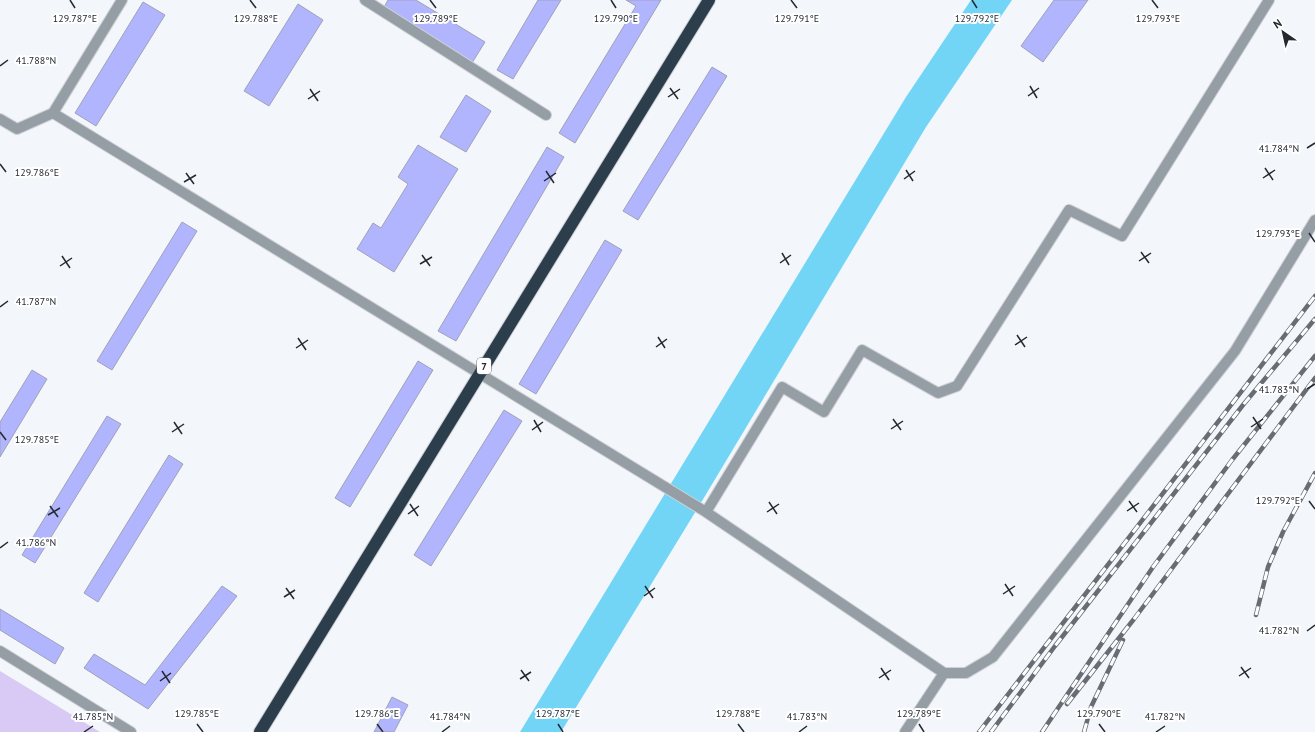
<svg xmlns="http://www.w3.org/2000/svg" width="1315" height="732" font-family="'PT Sans',sans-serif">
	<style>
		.green { fill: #d8caf4 }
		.water { fill: #73d5f6 }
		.building { fill: #b1b5fd; stroke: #9fa1b9 }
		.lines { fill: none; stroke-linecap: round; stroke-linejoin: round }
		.minor-casing { stroke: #ced1d6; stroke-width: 12 }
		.highway-casing { stroke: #ced1d6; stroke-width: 14 }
		.minor { stroke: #959ea5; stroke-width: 10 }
		.highway { stroke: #2c3e4c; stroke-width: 12 }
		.rail-casing { stroke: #686c73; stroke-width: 4.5 }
		.rail { stroke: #fff; stroke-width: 3; stroke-dasharray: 9; stroke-linecap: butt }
		.ticks { fill: none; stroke: #242931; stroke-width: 1.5 }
		.labels { text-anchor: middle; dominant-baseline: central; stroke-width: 4; stroke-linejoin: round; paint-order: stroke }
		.shield { fill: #fff; stroke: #66696f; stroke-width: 1 }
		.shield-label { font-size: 10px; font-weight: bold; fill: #242931 }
		.ticks-label { font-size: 10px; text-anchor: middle; fill: #242931; stroke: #fff; stroke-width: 4; stroke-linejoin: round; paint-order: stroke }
	</style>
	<rect width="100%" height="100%" fill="#f3f6fa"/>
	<path class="green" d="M0,671L100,732H0Z"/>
	<path class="water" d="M971,0H1012L926,127L702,501L561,732H520L906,97Z"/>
	<path class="building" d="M388,0H416L485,42L472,63L383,9Z
		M538,0H561L513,79L497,70Z
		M626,0H661L575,143L559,133L636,6Z
		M1054,0H1088L1043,62L1021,46Z
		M143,2L165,15L96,126L75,113Z
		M298,4L323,20L269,106L244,91Z
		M712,67L727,76L638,220L623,211Z
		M466,95L491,111L466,152L440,137Z
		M418,145L458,169L394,272L357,249L373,223L381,228L408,184L398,177Z
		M547,147L564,157L456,341L438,331Z
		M182,222L197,231L112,370L97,361Z
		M605,240L622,250L536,394L519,384Z
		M418,361L433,370L350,507L335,498Z
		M32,370L47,379L0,457V422Z
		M504,410L522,421L431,566L414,555Z
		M107,416L121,424L35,563L22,555Z
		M169,455L183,464L98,602L84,593Z
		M222,586L237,596L148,709L84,668L94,654L145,685Z
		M0,609L64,648L55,664L0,630Z
		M392,697L408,705L394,732H374Z"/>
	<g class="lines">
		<defs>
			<path id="minor" d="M365,0L546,115
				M53,113L122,0
				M0,119L17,129L53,113L706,512L944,673
				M706,512L782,387L824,412L862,350L938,393L957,386L1069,210L1122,236L1269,0
				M0,651L131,732
				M905,732L944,673H966L993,657L1235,351L1315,220"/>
			<path id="highway" d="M260,732L709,0"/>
		</defs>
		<use href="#minor" class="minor-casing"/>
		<use href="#highway" class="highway-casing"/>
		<use href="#minor" class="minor"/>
		<use href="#highway" class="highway"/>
		<defs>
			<path id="rail" d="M1256,615L1268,567L1283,532L1315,473
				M1067,704L1134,619L1315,378
				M979,732L1315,296
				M991,732L1055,646L1243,405L1315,319
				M1042,732L1153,567L1232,460L1315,356
				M1084,732L1091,707L1123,640"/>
		</defs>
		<use href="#rail" class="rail-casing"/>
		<use href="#rail" class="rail"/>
	</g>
	<path class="ticks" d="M70,0L75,8M250,0L256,8M430,0L436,8M611,0L616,8M791,0L797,8M972,0L977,8M1152,0L1158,8M0,66L8,60M1030,86L1037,98M670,88L678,99M310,89L318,101M1028,96L1039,88M668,97L680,89M308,99L320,91M1307,148L1315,143M0,164L6,172M1265,168L1273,180M906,170L913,181M546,171L554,183M186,173L194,184M1263,178L1275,170M904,179L915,171M544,181L556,173M184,182L196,175M1309,233L1315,242M1141,252L1149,263M782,253L789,265M422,255L430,266M62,256L70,268M1139,261L1151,253M780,263L791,255M420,264L432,257M60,266L72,258M0,307L8,301M1017,335L1025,347M658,337L665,348M298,338L306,350M1015,345L1027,337M656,347L667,339M296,348L308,340M1307,389L1315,384M1253,417L1261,429M893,419L901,430M534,420L541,432M174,422L182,434M1251,427L1263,419M891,429L903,421M532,430L543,422M0,432L6,440M172,432L184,424M1129,501L1137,512M1309,501L1315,509M769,502L777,514M410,504L418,516M50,506L58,517M1127,511L1139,503M767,512L779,504M408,514L419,506M48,515L60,508M0,548L8,542M1005,584L1013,596M645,586L653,598M286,588L294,599M1003,594L1015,586M644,596L655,588M284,597L295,590M1307,631L1315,625M1241,667L1249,678M881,668L889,680M521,670L529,681M162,671L170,683M1239,676L1251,668M879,678L891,670M520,679L531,672M160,681L171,673M197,724L203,732M377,724L383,732M558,724L563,732M738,724L744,732M919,724L924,732M1099,724L1105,732M84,732L93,726M442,732L450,726M799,732L807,726M1156,732L1165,726"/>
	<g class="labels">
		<rect class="shield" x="477" y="358" width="14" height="16" rx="3"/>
		<g class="shield-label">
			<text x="484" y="366">7</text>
		</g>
	</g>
	<g class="ticks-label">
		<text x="75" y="22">129.787°E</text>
		<text x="256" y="22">129.788°E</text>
		<text x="436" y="22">129.789°E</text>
		<text x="616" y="22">129.790°E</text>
		<text x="797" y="22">129.791°E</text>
		<text x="977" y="22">129.792°E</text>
		<text x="1158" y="22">129.793°E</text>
		<text x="36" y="64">41.788°N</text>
		<text x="1279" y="152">41.784°N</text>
		<text x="37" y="176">129.786°E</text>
		<text x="1278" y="237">129.793°E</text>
		<text x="36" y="305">41.787°N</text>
		<text x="1279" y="393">41.783°N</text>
		<text x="37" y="443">129.785°E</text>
		<text x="1278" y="504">129.792°E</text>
		<text x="36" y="546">41.786°N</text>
		<text x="1279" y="634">41.782°N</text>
		<text x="197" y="717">129.785°E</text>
		<text x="377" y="717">129.786°E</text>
		<text x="558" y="717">129.787°E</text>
		<text x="738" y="717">129.788°E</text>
		<text x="919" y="717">129.789°E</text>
		<text x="1099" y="717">129.790°E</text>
		<text x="93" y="720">41.785°N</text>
		<text x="450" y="720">41.784°N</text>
		<text x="807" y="720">41.783°N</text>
		<text x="1165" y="720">41.782°N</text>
	</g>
	<g transform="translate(1283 32) rotate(326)" stroke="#ffffff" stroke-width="3" paint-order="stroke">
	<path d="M0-3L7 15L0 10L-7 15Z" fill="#242931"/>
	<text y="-6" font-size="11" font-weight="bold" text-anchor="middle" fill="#242931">N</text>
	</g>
</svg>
